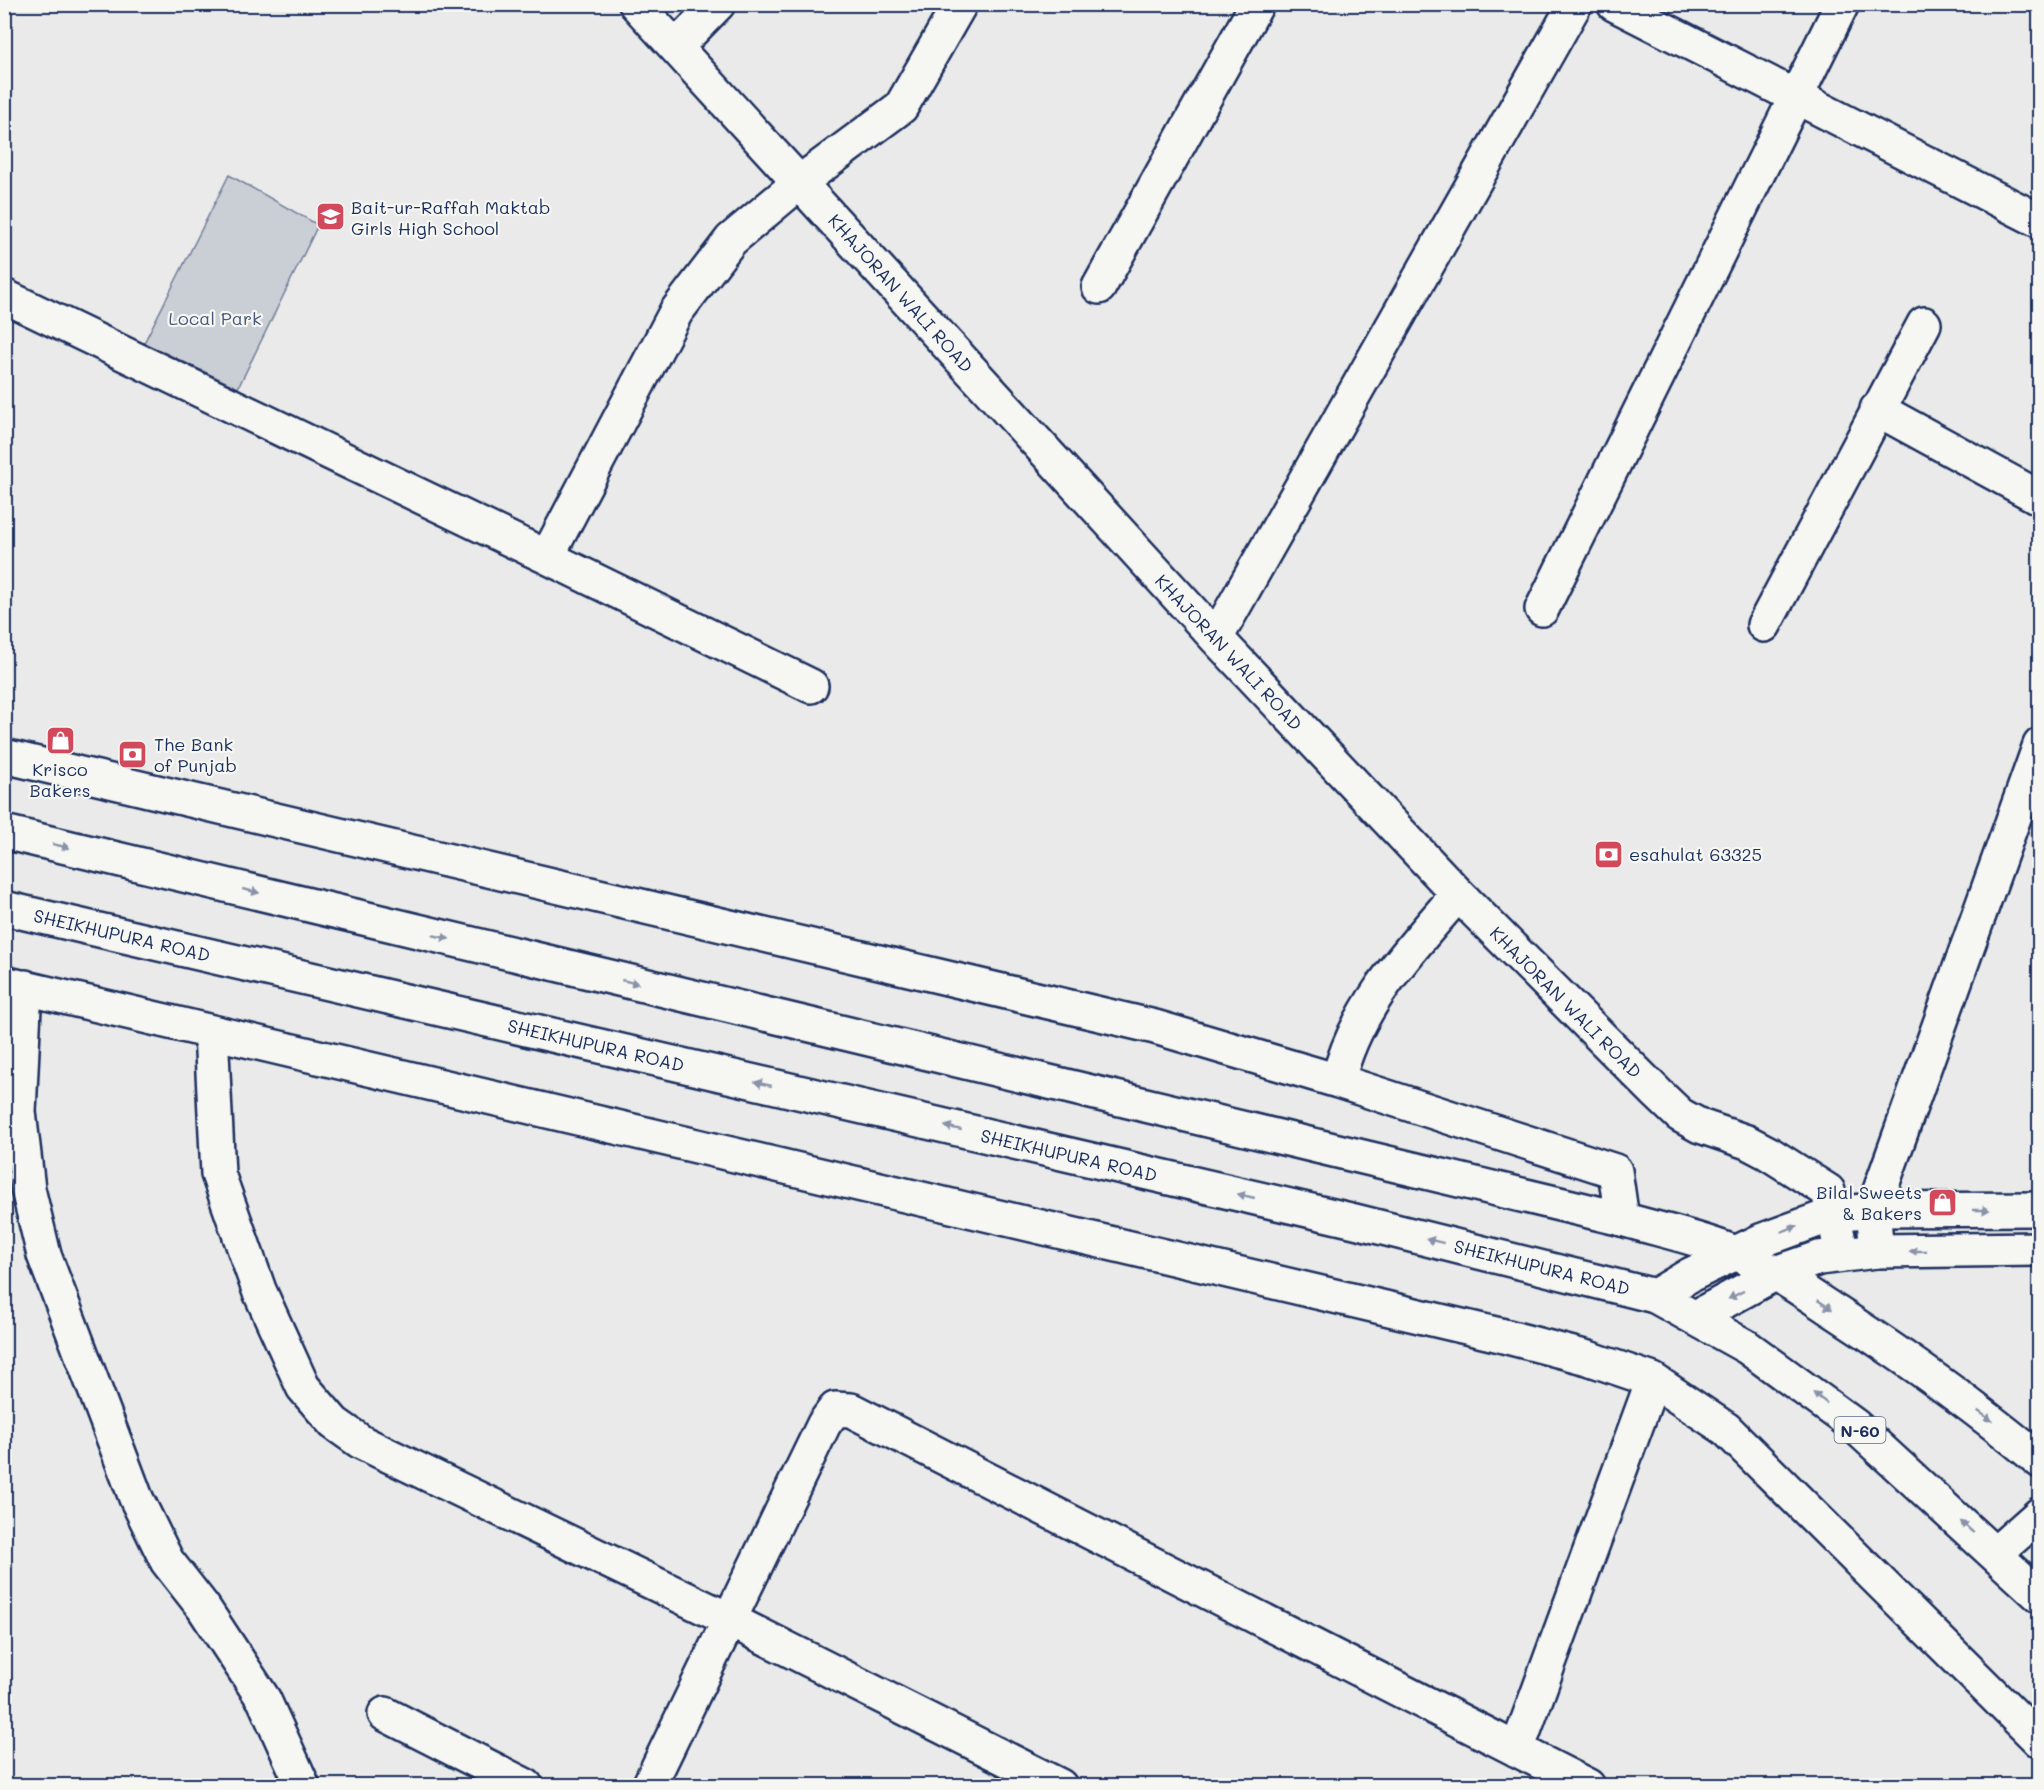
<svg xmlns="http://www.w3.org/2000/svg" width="2044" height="1790" font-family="Mali,sans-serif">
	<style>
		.green { fill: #caced5; stroke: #727e9a; stroke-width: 1.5 }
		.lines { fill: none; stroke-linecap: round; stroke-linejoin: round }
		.minor-casing { stroke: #1b2f5e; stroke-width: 38 }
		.major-casing { stroke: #1b2f5e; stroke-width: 38 }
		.highway-casing { stroke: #1b2f5e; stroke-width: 38 }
		.minor { stroke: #f6f6f2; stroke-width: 33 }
		.major { stroke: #f6f6f2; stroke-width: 33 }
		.highway { stroke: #f6f6f2; stroke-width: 33 }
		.oneway { fill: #8892a8 }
		.labels { text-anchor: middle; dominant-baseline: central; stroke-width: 4.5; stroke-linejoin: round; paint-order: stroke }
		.shield { fill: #f6f6f2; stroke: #5d6b8a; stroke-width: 1.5 }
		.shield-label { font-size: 16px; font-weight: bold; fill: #1b2f5e }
		.poi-label { font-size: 18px; fill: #1b2f5e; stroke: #f6f6f2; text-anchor: start }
		.street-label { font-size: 18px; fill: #1b2f5e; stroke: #f6f6f2 }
		.park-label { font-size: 18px; fill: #47577c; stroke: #f6f6f2 }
	</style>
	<rect width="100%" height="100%" fill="#e9eae9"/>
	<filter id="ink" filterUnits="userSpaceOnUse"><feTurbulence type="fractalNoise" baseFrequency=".0167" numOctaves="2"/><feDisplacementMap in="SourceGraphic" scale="12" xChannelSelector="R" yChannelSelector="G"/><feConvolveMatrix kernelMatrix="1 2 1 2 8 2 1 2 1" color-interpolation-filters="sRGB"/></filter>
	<g filter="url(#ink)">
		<path class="green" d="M229,175L318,225L238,388L144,343Z"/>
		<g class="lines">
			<defs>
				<path id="minor" d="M636,4L1216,638L1458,894L1658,1094L1680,1115L1700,1126L1747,1142L1768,1153L1828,1191L1842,1254
					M1614,4L2040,221
					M676,47L718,4
					M1099,287L1257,4
					M4,296L547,557
					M1877,409L2040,498
					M1542,609L1842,4
					M1764,625L1924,324
					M1216,638L1575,4
					M811,686L547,557L676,312L731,240L800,182L901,107L960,4
					M4,756L1155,1027L1338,1081
					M1458,894C1410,950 1355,1007 1338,1081L1615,1171L1622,1219
					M4,983L1500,1335L1588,1358L1653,1380L1726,1429L2040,1741
					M25,987L19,1112L28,1189L44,1255L136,1498L167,1561L203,1607L264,1700L303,1786
					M211,1032L218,1174L259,1290L303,1387L334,1423L361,1442L730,1620L1060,1786
					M1877,1251L1873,1210L2040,745
					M385,1714L526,1786
					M1517,1750L1653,1380
					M649,1786L824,1424L835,1409L851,1410L1588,1786"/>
				<path id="major" d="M1655,1296L1690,1275L1763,1240L1834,1214L1873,1210L2040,1209
					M1696,1317L1776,1273L1819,1258L1877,1251L2040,1249"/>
				<path id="highway" d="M4,832L1622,1219C1659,1230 1700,1238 1735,1253C1772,1268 1804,1292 1837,1313C1908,1359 1976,1407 2040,1461
					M4,908L1355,1221L1655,1296L1747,1347L1854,1425L2040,1596
					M1996,1553L2040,1514"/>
			</defs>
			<use href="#minor" class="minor-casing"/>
			<use href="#major" class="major-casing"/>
			<use href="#highway" class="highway-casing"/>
			<use href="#minor" class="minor"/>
			<use href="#major" class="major"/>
			<use href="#highway" class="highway"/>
		</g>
		<defs><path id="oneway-solid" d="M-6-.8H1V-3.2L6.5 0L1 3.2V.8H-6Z" transform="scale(1.5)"/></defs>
		<g class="oneway">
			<use href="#oneway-solid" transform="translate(61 846) rotate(13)"/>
			<use href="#oneway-solid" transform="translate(251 891) rotate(13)"/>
			<use href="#oneway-solid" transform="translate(441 937) rotate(13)"/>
			<use href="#oneway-solid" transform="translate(630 982) rotate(13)"/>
			<use href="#oneway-solid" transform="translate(763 1084) rotate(-167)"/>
			<use href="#oneway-solid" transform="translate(953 1128) rotate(-167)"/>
			<use href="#oneway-solid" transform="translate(1246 1196) rotate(-167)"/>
			<use href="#oneway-solid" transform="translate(1981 1210)"/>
			<use href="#oneway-solid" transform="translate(1789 1229) rotate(-21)"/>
			<use href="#oneway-solid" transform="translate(1435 1241) rotate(-166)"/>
			<use href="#oneway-solid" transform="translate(1918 1251) rotate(179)"/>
			<use href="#oneway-solid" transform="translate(1736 1295) rotate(152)"/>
			<use href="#oneway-solid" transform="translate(1825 1305) rotate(33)"/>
			<use href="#oneway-solid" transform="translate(1820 1398) rotate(-142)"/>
			<use href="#oneway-solid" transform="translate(1985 1416) rotate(36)"/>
			<use href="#oneway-solid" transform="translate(1967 1527) rotate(-138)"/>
		</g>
	</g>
	<defs>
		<symbol id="school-square" viewBox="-11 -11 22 22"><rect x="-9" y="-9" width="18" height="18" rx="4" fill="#d1495b" stroke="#f6f6f2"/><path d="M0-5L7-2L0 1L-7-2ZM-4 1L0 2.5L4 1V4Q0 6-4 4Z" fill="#fff"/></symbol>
		<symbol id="shop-square" viewBox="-11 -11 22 22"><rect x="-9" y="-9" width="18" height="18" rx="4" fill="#d1495b" stroke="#f6f6f2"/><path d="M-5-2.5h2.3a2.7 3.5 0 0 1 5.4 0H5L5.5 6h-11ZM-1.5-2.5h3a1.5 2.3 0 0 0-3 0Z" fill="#fff"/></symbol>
		<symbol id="bank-square" viewBox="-11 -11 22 22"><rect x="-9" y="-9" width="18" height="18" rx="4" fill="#d1495b" stroke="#f6f6f2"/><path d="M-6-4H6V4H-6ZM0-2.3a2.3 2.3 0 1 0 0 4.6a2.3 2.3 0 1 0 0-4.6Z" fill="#fff"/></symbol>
	</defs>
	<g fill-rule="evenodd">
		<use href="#school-square" x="314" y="200" width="33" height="33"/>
		<use href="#shop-square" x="44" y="724" width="33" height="33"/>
		<use href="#bank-square" x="116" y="738" width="33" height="33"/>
		<use href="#bank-square" x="1592" y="838" width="33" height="33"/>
		<use href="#shop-square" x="1926" y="1186" width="33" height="33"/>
	</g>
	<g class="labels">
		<rect class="shield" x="1834.5" y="1417" width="51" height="26" rx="4.5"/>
		<g class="shield-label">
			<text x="1860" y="1430">N-60</text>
		</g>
		<g class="poi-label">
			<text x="351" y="207">Bait-ur-Raffah Maktab<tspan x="351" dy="21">Girls High School</tspan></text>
			<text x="154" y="744">The Bank<tspan x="154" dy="21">of Punjab</tspan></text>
			<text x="60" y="769" text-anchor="middle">Krisco<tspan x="60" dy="21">Bakers</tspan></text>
			<text x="1629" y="854">esahulat 63325</text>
			<text x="1922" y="1192" text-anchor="end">Bilal Sweets<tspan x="1922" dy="21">&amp; Bakers</tspan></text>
		</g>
		<g class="street-label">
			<text transform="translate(901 293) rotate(48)">KHAJORAN WALI ROAD</text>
			<text transform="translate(1229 652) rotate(47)">KHAJORAN WALI ROAD</text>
			<text transform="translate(122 935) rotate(13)">SHEIKHUPURA ROAD</text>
			<text transform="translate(1566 1002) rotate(45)">KHAJORAN WALI ROAD</text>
			<text transform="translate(596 1045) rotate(13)">SHEIKHUPURA ROAD</text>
			<text transform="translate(1069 1155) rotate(13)">SHEIKHUPURA ROAD</text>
			<text transform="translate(1542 1267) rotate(14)">SHEIKHUPURA ROAD</text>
		</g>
		<g class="park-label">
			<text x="215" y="318">Local Park</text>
		</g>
	</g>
	<rect width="2044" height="1790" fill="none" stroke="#f6f6f2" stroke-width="24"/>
	<rect x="12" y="12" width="2020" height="1766" fill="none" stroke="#1b2f5e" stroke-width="2" filter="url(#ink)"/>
</svg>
